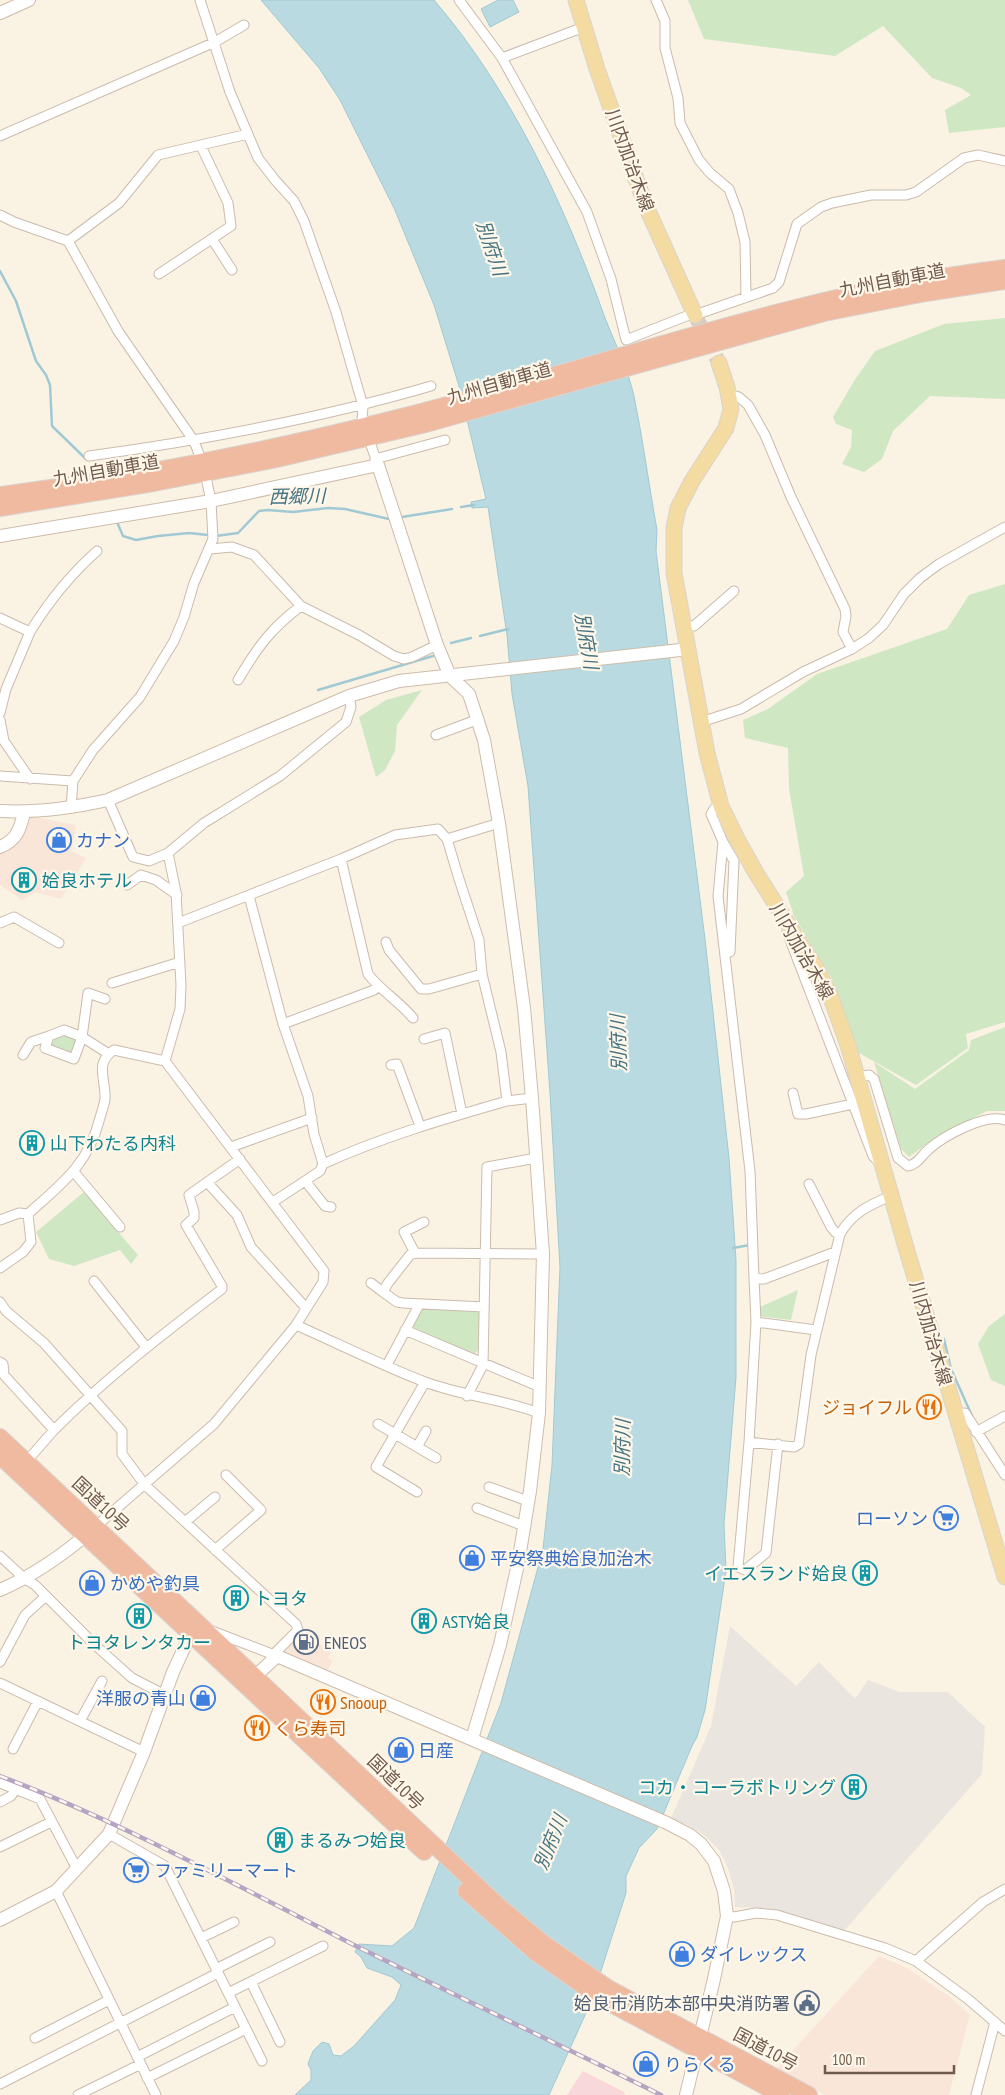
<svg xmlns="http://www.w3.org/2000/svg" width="1005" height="2095" font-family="'PT Sans Narrow','Noto Sans JP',sans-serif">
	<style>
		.commercial { fill: #fae5d9 }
		.industrial { fill: #eae5de }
		.medical { fill: #f8d8da }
		.green { fill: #d0e7c4 }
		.water { fill: #badae2; stroke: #a1c9d3 }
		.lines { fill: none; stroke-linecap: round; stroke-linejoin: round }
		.stream { stroke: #a1c9d3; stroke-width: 2.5 }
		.primary-tunnel { stroke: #d8cdbe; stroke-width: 15; stroke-dasharray: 15 8; stroke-linecap: butt }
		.street-casing { stroke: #cbbbac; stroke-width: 11 }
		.secondary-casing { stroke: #cebcaa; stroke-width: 14 }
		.primary-casing { stroke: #dad4d0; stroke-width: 17 }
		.highway-casing { stroke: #dad4d0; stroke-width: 18 }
		.street { stroke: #fff; stroke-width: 9 }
		.secondary { stroke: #fff; stroke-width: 12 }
		.primary { stroke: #f4dba1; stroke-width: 15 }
		.highway { stroke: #f0baa0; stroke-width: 16 }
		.rail-casing { stroke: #b6a4c3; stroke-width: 4.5 }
		.rail { stroke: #fef7ea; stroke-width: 2.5; stroke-dasharray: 8; stroke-linecap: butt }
		.labels { text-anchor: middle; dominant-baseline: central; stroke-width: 4.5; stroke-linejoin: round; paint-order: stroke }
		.street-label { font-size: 18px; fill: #715b4c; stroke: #fef7ea }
		.shop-label { font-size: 18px; fill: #366cbe; stroke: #fef7ea; text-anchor: start }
		.culture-label { font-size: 18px; fill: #0d838f; stroke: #fef7ea; text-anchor: start }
		.food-label { font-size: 18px; fill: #c56008; stroke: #fef7ea; text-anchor: start }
		.service-label { font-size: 18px; fill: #4e5e75; stroke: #fef7ea; text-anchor: start }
		.water-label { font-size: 19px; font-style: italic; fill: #477583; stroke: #fef7ea }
	</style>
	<rect width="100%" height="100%" fill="#faf3e4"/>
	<path class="commercial" d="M30,816L76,825L71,851L86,858L61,899L35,892L22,900L0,885V852L20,842Z
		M304,1632L331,1652L328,1658L333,1661L327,1671L283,1653Z
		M879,1956L907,1968L949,1996L970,2015L949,2095H825L777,2068Z"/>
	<path class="industrial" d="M730,1626L796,1686L819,1662L855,1699L868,1680L900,1692H948L985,1727L982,1774L843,1932L774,1909L735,1907L734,1890L729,1871L720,1851L705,1836L690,1826L671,1818L711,1726Z"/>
	<path class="medical" d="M583,2071L624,2092L625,2095H567Z"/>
	<path class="green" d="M688,0H1005V127L949,133L945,110L971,95L961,88L932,78L883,26L835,56L704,39Z
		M1005,318V399L930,396L893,431L882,459L864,472L842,464L851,447L852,430L836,424L833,417L854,381L875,351L944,324Z
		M1005,584V1022L966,1034L968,1048L916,1085L859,1053L832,979L794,916L786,892L804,876L789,789L788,748L745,738L743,720L768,709L817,674L947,629L969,595Z
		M422,690L397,725L395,751L385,770L376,777L359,717L386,700Z
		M1005,1027V1111H987L936,1137L909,1157L901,1149L874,1062L915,1089L969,1050L971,1040Z
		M65,1032L81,1038L73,1057L48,1048L51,1038Z
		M84,1192L138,1255L131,1264L120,1250L74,1266L49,1259L36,1232Z
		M798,1290L791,1320L759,1316L760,1307Z
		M422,1309L479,1312L478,1350L473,1356L413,1327Z
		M1005,1314V1386L991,1380L978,1344L989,1326Z"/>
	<path class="water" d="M261,0H434C512,91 565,206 605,318C615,343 628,370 634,396C643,440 649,486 657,530L656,551L705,939L729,1158L736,1260V1377L724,1524L726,1571L705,1710L697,1737L692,1746L657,1829L639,1848L626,1876V1893L591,2002L549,2095H295L311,2080V2070L308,2064L313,2051L322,2042L329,2044L333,2055L341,2056L354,2046L395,2000L401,1985L392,1977L367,1968L361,1957L355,1952L359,1944L392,1946L414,1928L501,1703L543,1549L552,1465L560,1267L550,1093L528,786L512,694L507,635L488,507L472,508L471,502L486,499L459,386L434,305L394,208L340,100L319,68Z
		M498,0H513L519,12L490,27L481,9Z"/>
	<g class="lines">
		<path class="stream" d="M0,271L16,301L36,361L46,375L50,385L52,426L86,459
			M461,507L474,505
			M402,517L452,509
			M117,522L123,536L136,540L158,536L189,533L208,535
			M216,536L238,533L259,511L268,510L293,512L328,508L345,509L389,519
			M480,636L508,629
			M451,643L471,638
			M318,690L433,656
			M733,1248L750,1245
			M944,1339L951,1369L973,1418"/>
		<path class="primary-tunnel" d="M695,315L719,363"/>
		<defs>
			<path id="street" d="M200,0L230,92L258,158L275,180L294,201L304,221L336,312L363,406L362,421
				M459,0L502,58L587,212L611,279L626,340L689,315H695L773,288L779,282L797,224L821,207L832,203L871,195H906L916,192L964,158L978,155L1005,161
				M656,0L665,21V48L678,98L680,123L699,160L710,173L729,189L738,213L745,242L746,297
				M502,58L584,27
				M0,136L215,42L244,25
				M0,215L14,222L68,241L118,331L194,441L199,454
				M212,239L232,270
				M68,241L119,203L158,155L248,134
				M159,274L231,226L228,203L201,146
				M729,394L739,397L748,405L765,435L791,497L845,609L846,616L843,632L852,649
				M371,445L377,463
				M89,456C205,440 318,419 431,386
				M375,459L445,440
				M210,549L232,547L254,555L301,606L359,635L394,656L404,659L412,657L437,645
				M0,618L30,632L6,689L0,713
				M684,626H694L734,591
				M30,632C49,601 70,575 97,551
				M238,680C257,648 271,628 301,606
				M0,720L4,741L30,779
				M701,722L741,709L803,672L852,649L869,638L883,625L904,594L920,578L939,564L1005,527
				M436,735L479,719
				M0,776L73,781
				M108,800L133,857L149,861L168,853L204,823L280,776L346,722L351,707L349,696
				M721,806L714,809L711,814L723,842L718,896L750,1171L754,1278
				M71,808L73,781L93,750L140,697L174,641L184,617L194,583L213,539L211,501L207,482
				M447,839L499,823
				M723,842L734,861L730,952
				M341,859L368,974C381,991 399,1001 413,1018
				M127,885L141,875L156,880L177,895
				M249,896L283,1024L308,1096L314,1134L323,1164L320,1171L273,1202
				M0,923L14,917L59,943
				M178,923L341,859L395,835L438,829L447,839L459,879L479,940L482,974L501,1052L507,1101C444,1119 382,1137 323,1164
				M787,932L873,1156L876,1159
				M386,942L389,950L421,989H429L482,974
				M112,983L180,962
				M105,999L88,993L82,1037L74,1059L45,1048L49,1036L64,1030L82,1037L109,1054
				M283,1024L374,990L378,987
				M424,1039L445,1033L462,1114
				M23,1055L31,1042L49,1036
				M165,1061L180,1009L181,985L176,892L168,853
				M391,1065L397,1064L420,1126
				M857,1077L869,1075L874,1079L898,1158L908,1166C918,1164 921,1156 929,1149C944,1136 985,1113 1005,1120
				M793,1093L798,1114H806L853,1104
				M507,1101L532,1098
				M231,1147L312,1118
				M74,1172L120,1227
				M207,1182L237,1215L251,1247L306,1308
				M306,1182L325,1206L331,1207
				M809,1184L831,1227L835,1232L840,1234
				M0,1220L19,1213L28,1214C60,1185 88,1165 99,1121C101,1114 104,1106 105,1099C106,1079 94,1063 114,1050L165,1061L324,1271L323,1282L296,1325L214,1424L95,1527
				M415,1253L404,1232L424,1222
				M0,1268L23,1252L31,1242L28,1214
				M94,1281L146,1347
				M371,1283L383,1292
				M0,1302L6,1311L44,1343L122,1431V1454L145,1485L296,1624L298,1630L273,1655
				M484,1307L403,1303L397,1302L383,1292L388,1283L410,1255L415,1253L543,1254
				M756,1322L754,1278L764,1279L835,1252
				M296,1325C339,1344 381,1365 425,1382C463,1396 502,1399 539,1413
				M405,1330L540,1387
				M0,1362L3,1364L4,1375L54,1430C106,1378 163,1334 222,1289V1286L186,1225L194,1218V1212L189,1195L240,1159
				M387,1365L419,1305
				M467,1396L483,1365L487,1167L536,1158
				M955,1414L965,1413L1005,1475
				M378,1424L436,1458
				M976,1432L1005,1416
				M749,1442L756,1322L816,1330
				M778,1444L766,1553L745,1570L738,1567L749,1442L794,1447L799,1444L811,1355L840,1234C852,1213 869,1205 891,1196
				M417,1447L426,1431
				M26,1462L54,1430
				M489,1487L528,1501
				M417,1492L376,1467L425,1382
				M477,1508L524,1526
				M185,1522L215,1497
				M215,1550L261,1510L226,1475
				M0,1556L25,1579L35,1585L95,1645L132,1678L165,1695
				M212,1631L277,1656
				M0,1662L25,1615L46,1596
				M0,1683L144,1752
				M80,1721L102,1681
				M13,1749L38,1701
				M0,1783L40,1799L77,1869
				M0,1802L11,1796L16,1789
				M109,1834L165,1866L262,2061
				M0,1847L51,1822
				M56,1891L156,2095
				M727,1916L734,1917L756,1913L777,1915L885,1948L916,1961L968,1999L1005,2031
				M201,1938L234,1922
				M916,1961L983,1902L1005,1889
				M216,1969L270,1942
				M251,1982L280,2042
				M228,1993L323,1946
				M35,2038L109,2000
				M137,2057L235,2007
				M147,2078L246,2029
				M0,2084L218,1973
				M78,2095L141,2064
				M976,2095L995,2022"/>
			<path id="secondary" d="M0,13L29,0
				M0,536L211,501L378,465L437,645L450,676L469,694L484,740L499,823L524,1008L532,1098L543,1254L539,1413L530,1491L518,1564L500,1645L472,1739
				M0,811C37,813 72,808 108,800L349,696L399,681L689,649
				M0,847C17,840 20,829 24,813
				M0,1590C35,1575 63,1555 92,1530
				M249,1682L277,1656L667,1823L690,1835L701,1844L714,1861L724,1891L727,1916L714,1979L686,2095
				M0,1920L56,1891L109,1834L144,1752L173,1672L186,1644L197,1630"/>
			<path id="primary" d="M576,0L597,69L645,204L695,315
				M719,363L727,387L731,409L726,428L692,481L678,508L674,528V573L707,753L721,806L737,839L756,873L816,968L830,995L848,1045L907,1251L1005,1577"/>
			<path id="highway" d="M0,495C140,477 280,448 417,413C612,363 804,292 1005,268
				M0,508L154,483L277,459L422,425L824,313L926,293L1005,281
				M0,1437L501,1908L543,1943L608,1988L809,2095
				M0,1456L424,1852
				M466,1891L536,1953L602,1999L781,2095"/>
		</defs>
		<use href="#street" class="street-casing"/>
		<use href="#secondary" class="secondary-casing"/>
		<use href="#primary" class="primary-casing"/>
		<use href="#highway" class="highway-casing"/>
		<use href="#street" class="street"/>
		<use href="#secondary" class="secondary"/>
		<use href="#primary" class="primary"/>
		<use href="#highway" class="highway"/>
		<defs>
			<path id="rail" d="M0,1776C121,1822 236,1885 352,1944C454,1995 558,2044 661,2095"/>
		</defs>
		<use href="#rail" class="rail-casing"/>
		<use href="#rail" class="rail"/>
	</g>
	<defs>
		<symbol id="shop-ring" viewBox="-11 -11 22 22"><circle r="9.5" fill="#fef7ea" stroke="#3f7fe0" stroke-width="1.5"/><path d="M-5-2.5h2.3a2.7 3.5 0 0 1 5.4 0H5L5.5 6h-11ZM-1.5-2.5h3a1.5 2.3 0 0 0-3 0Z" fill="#3f7fe0"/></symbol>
		<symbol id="building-ring" viewBox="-11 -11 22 22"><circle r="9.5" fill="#fef7ea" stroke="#0f9aa8" stroke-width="1.5"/><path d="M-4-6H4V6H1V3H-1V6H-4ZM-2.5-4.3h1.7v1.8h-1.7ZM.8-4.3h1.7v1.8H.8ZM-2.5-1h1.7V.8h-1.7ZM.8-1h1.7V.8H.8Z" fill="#0f9aa8"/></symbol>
		<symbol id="restaurant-ring" viewBox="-11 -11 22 22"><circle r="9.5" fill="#fef7ea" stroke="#e8710a" stroke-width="1.5"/><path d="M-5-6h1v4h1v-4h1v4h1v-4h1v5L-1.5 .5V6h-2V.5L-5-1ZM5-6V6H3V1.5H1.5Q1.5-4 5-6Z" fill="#e8710a"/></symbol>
		<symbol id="supermarket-ring" viewBox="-11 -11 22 22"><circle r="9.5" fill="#fef7ea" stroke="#3f7fe0" stroke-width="1.5"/><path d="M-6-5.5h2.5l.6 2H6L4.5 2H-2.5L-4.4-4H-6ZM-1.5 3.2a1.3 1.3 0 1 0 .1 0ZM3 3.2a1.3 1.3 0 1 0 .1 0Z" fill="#3f7fe0"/></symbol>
		<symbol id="fuel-ring" viewBox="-11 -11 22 22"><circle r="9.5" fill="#fef7ea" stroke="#5c6f8a" stroke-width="1.5"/><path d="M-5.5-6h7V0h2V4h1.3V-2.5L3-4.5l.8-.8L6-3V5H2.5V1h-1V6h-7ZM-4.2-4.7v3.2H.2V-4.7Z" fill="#5c6f8a"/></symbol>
		<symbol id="civic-ring" viewBox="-11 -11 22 22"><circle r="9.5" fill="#fef7ea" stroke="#5c6f8a" stroke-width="1.5"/><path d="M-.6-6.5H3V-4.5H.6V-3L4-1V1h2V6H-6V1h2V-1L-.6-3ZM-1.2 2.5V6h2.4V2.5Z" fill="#5c6f8a"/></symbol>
	</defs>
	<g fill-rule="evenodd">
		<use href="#shop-ring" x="45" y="826" width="28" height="28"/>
		<use href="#building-ring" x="10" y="866" width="28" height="28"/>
		<use href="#building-ring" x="18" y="1129" width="28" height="28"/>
		<use href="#restaurant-ring" x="915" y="1393" width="28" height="28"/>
		<use href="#supermarket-ring" x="932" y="1504" width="28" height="28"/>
		<use href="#shop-ring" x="458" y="1544" width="28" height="28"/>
		<use href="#building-ring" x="851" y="1559" width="28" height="28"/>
		<use href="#shop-ring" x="78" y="1569" width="28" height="28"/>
		<use href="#building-ring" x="222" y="1584" width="28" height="28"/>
		<use href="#building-ring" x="125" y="1602" width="28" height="28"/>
		<use href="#building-ring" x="410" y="1607" width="28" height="28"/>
		<use href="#fuel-ring" x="292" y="1628" width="28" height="28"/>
		<use href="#shop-ring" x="189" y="1684" width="28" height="28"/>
		<use href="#restaurant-ring" x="309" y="1688" width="28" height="28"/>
		<use href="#restaurant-ring" x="243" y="1714" width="28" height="28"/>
		<use href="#shop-ring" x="387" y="1736" width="28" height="28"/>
		<use href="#building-ring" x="840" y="1773" width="28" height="28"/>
		<use href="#building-ring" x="266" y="1826" width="28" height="28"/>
		<use href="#supermarket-ring" x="122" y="1856" width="28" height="28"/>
		<use href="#shop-ring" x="668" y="1940" width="28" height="28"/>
		<use href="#civic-ring" x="793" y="1989" width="28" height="28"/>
		<use href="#shop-ring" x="632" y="2050" width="28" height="28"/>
	</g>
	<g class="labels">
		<g class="street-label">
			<text transform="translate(630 160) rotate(70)">川内加治木線</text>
			<text transform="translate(892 280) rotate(-11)">九州自動車道</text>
			<text transform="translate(499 383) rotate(-16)">九州自動車道</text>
			<text transform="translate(106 470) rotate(-10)">九州自動車道</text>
			<text transform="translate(802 951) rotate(60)">川内加治木線</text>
			<text transform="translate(931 1333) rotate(74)">川内加治木線</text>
			<text transform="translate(101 1504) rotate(43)">国道10号</text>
			<text transform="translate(396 1782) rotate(44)">国道10号</text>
			<text transform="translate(766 2049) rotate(28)">国道10号</text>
		</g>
		<g class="shop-label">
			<text x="76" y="840">カナン</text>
			<text x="928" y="1518" text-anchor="end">ローソン</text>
			<text x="490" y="1558">平安祭典姶良加治木</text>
			<text x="110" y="1583">かめや釣具</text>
			<text x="186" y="1698" text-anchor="end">洋服の青山</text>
			<text x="418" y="1750">日産</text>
			<text x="154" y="1870">ファミリーマート</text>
			<text x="700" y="1954">ダイレックス</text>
			<text x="664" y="2064">りらくる</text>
		</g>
		<g class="culture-label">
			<text x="42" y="880">姶良ホテル</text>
			<text x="50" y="1143">山下わたる内科</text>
			<text x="848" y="1573" text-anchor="end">イエスランド姶良</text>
			<text x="254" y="1598">トヨタ</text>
			<text x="442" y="1621">ASTY姶良</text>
			<text x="139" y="1642" text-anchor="middle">トヨタレンタカー</text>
			<text x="836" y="1787" text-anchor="end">コカ・コーラボトリング</text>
			<text x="298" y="1840">まるみつ姶良</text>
		</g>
		<g class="food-label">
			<text x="912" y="1407" text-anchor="end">ジョイフル</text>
			<text x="340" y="1702">Snooup</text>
			<text x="274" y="1728">くら寿司</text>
		</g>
		<g class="service-label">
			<text x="324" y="1642">ENEOS</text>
			<text x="790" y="2003" text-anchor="end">姶良市消防本部中央消防署</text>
		</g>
		<g class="water-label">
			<text transform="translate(492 248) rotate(71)">別府川</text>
			<text transform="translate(297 496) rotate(-1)">西郷川</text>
			<text transform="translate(587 641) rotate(80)">別府川</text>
			<text transform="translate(618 1043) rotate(-92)">別府川</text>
			<text transform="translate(622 1448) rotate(-89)">別府川</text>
			<text transform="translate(550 1842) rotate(-68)">別府川</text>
		</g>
	</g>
	<path d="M825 2065v8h129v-8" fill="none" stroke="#715b4c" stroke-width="2.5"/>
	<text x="832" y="2065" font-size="15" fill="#715b4c" stroke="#fef7ea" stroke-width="4" paint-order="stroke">100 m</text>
</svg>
